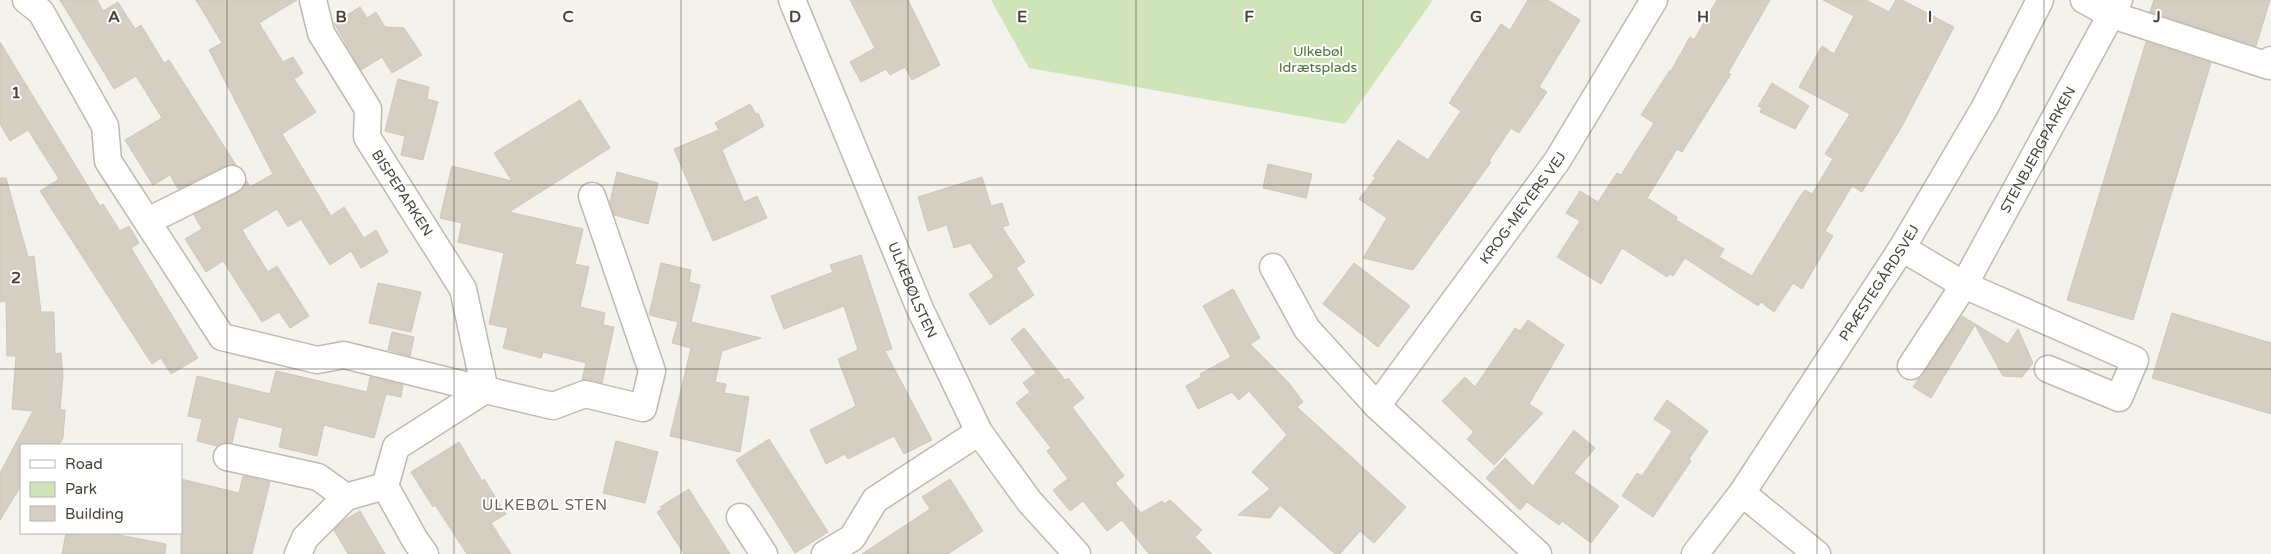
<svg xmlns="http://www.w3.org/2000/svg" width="2271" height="554" font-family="'Varela Round',sans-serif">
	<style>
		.green { fill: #d0e4b9 }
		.building { fill: #d5cec2; stroke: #cfc6b6 }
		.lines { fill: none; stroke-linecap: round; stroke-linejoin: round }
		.minor-casing { stroke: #bfbaaf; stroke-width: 29 }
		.minor { stroke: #fff; stroke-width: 26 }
		.grid { fill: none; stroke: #48433a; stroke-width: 1; stroke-opacity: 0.55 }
		.labels { text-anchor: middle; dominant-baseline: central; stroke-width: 4; stroke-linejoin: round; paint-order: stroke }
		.park-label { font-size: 14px; fill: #4a7532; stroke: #fff }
		.street-label { font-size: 14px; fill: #48433a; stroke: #fff }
		.neighbourhood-label { font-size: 15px; letter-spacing: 1px; fill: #6a6152; stroke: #fff }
		.grid-label { font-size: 16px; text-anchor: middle; font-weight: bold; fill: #48433a; stroke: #fff; stroke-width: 4; stroke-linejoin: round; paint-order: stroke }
	</style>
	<rect width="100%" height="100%" fill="#f4f2ec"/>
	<path class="green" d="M991,0H1433L1345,124L1029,68Z"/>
	<path class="building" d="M60,0H97L103,11L118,2L135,29L141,25L164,63L169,60L236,165L225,166L178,189L170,175L153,185L125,140L162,118L136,76L114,89Z
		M196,0H297L259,23L283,62L293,57L303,73L294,79L316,112L282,134L331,216L344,207L364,238L376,230L388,252L361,268L351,251L330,265L301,219L288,227L277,209L242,230L268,272L277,266L309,316L290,328L279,312L262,322L223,261L206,272L185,239L202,229L194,215L239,192L244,188L247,181L250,187L273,174L209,50L222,43Z
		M850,0H908L940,65L912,80L905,67L890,75L886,69L861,82L850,62L875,48Z
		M1528,0H1548L1580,20L1539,87L1547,92L1519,133L1511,128L1489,161L1491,162L1413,270L1363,258L1387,218L1359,199L1376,177L1373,176L1398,140L1428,160L1461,111L1449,103L1501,24L1510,30Z
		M1717,0H1770L1728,73L1731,74L1682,152L1677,149L1647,198L1677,217L1676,220L1724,249L1719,257L1752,276L1799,198L1805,190L1812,194L1833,159L1825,154L1850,114L1799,87L1822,46L1834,54L1854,16L1823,0H1866L1889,12L1896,0H1902L1954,27L1902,126L1862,192L1852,186L1825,231L1833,236L1802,289L1793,283L1774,312L1761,302L1758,306L1685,258L1673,276L1670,274L1667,277L1622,248L1601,284L1557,257L1580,221L1566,213L1580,191L1598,202L1617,173L1621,175L1654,123L1641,115L1670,70L1671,71L1690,37L1694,40Z
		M2154,0H2270L2256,46L2150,12Z
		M360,7L367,18L376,12L385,27L404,28L422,55L392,73L382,57L361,70L334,23Z
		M0,42L100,206L103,204L120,231L129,226L139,243L131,248L198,358L171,374L161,358L152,364L40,191L59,179L28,130L10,141L0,124Z
		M2146,42L2211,63L2133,320L2067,300Z
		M398,79L429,87L427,99L438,102L423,160L401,155L405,136L385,131Z
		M1772,83L1809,106L1795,129L1760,112L1762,108L1758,106Z
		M580,100L610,148L509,212L583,229L575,264L589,267L580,307L605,313L603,325L614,327L602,383L582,380L586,363L543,352L541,358L503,348L508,328L489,324L504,253L458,242L462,223L440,218L452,166L512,181L494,153Z
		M750,104L756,114L758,113L764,126L722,150L744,202L757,196L767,218L713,241L674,149L719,130L715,123Z
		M1268,164L1312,174L1306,198L1263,188Z
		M617,172L658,183L648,224L614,215L610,202Z
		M982,177L991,206L1002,203L1009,225L1002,227L1025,262L1016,268L1034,295L990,325L969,294L994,277L970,243L954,248L947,225L928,231L918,197Z
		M0,178H6L28,257L34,256L41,312H54L55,354L61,353L63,376L60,410H65L63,438L59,445H21V486L0,520V473L33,411L12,409L16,356H7L6,301L0,302Z
		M861,255L892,349L885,351L932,440L904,454L894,436L848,459L845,454L826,464L810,430L856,406L838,359L858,350L844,306L784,329L771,296L833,272L830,265Z
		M661,263L691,270L689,282L700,285L691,322L761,338L722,351L715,382L726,384L724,393L749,397L740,452L670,436L691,348L672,343L678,322L649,315Z
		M1354,263L1410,306L1378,347L1323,304Z
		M378,283L421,292L411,332L369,323Z
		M1233,289L1260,338L1250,344L1289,383L1303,402L1297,407L1406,507L1374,543L1360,531L1340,554H1335L1280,505L1270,518L1238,515L1270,489L1252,472L1287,435L1249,391L1239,400L1232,392L1198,409L1186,386L1201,377L1200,374L1231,357L1203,306Z
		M2172,313L2271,343V414L2152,378Z
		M1962,316L2008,344L2018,329L2033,363L2022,377L2003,376L1975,325L1931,398L1913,387Z
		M1528,320L1564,345L1529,404L1543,413L1494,465L1467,439L1474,432L1442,401L1465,377L1475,387L1515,328L1520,331Z
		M1024,328L1065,380L1068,378L1084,398L1072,407L1124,476L1115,483L1141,513L1162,501L1164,504L1170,500L1202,530L1195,537L1212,554H1149L1122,520L1107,531L1083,501L1070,511L1053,490L1068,479L1047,451L1051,448L1016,403L1030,392L1023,383L1036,373L1011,339Z
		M392,332L414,337L410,356L388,350Z
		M276,371L367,392L370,377L403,385L401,397L386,394L374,438L324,425L317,456L279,447L283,428L238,417L232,443H223L217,446L197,441L202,419L188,416L197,376L270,394Z
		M1667,400L1708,431L1689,459L1691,461L1653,517L1622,496L1637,473L1642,476L1672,431L1654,419Z
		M1574,430L1595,448L1574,473L1619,506L1591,543L1562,521L1559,525L1527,502L1520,510L1486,478L1505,458L1533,486Z
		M769,439L828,532L795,553L736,460Z
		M616,441L658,452L645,503L603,493Z
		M459,442L482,481L484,479L506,514L491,523L511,554H467L435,505L433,507L411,472Z
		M243,476L270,482L252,554H181V479L239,493Z
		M950,479L983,531L948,554H862L930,509L922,497Z
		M689,489L690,491L730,554H684L657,512L663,508L660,507Z
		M360,511L385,554H348L334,530L343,521Z
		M66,533H109L166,544L165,554H62Z"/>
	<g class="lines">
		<defs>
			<g id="minor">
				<path d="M26,0L41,12L105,126L108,161L222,337L317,360L344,355L485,390L463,289L367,137L368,109L321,33L313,0"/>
				<path id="s1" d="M792,0L920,309L979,432L1029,501L1077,554"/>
				<path d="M2084,0L2112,15L2269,66L2271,60"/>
				<path d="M148,221L232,179"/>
				<path d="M1902,248L1964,285L2135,360L2119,398L2048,369"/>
				<path d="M1273,267L1307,329L1377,406L1538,554"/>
				<path id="s2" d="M1911,366L1964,285L2119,0"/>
				<path id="s3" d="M1377,406L1557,161L1654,0"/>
				<path d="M227,457L318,477L346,497"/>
				<path d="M385,486L415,540L425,554"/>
				<path d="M1742,493L1817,554"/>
				<path d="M740,517L764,554"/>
				<path d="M298,554L305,538L346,497L385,486L396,447L485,390L553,406L585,394L643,408L652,371L592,196"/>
				<path d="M825,554L852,538L875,500L979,432"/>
				<path id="s4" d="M1695,554L1742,493L1902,248L1985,107L2040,0"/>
			</g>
		</defs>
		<use href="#minor" class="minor-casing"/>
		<use href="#minor" class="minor"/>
	</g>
	<path class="grid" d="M227,0V554M454,0V554M681,0V554M908,0V554M1136,0V554M1363,0V554M1590,0V554M1817,0V554M2044,0V554M0,185H2271M0,369H2271"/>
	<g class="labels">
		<g class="park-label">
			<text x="1318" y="51">Ulkebøl<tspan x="1318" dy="16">Idrætsplads</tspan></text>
		</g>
		<g class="street-label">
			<text stroke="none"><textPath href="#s2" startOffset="251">STENBJERGPARKEN</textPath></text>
			<text transform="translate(402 193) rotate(57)">BISPEPARKEN</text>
			<text stroke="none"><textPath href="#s3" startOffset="246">KROG-MEYERS VEJ</textPath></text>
			<text stroke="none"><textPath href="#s4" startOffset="328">PRÆSTEGÅRDSVEJ</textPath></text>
			<text stroke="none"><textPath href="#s1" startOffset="314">ULKEBØLSTEN</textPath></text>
		</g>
		<g class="neighbourhood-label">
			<text x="545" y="505">ULKEBØL STEN</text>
		</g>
	</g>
	<g class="grid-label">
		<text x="114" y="22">A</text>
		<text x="341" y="22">B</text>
		<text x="568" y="22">C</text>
		<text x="795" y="22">D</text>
		<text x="1022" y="22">E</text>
		<text x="1249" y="22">F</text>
		<text x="1476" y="22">G</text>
		<text x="1703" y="22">H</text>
		<text x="1930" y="22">I</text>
		<text x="2157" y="22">J</text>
		<text x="16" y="98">1</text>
		<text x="16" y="283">2</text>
	</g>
	<rect x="20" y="444" width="162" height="90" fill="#ffffff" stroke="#b6b4b0"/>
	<rect x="30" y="460" width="25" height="8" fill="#ffffff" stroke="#b6b4b0"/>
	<text x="65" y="469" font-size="15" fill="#48433a">Road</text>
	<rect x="30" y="482" width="25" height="15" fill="#d0e4b9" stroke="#b6b4b0"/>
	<text x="65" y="494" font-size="15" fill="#48433a">Park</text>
	<rect x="30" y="506" width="25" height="15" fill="#d5cec2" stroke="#b6b4b0"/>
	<text x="65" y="519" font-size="15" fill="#48433a">Building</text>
</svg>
